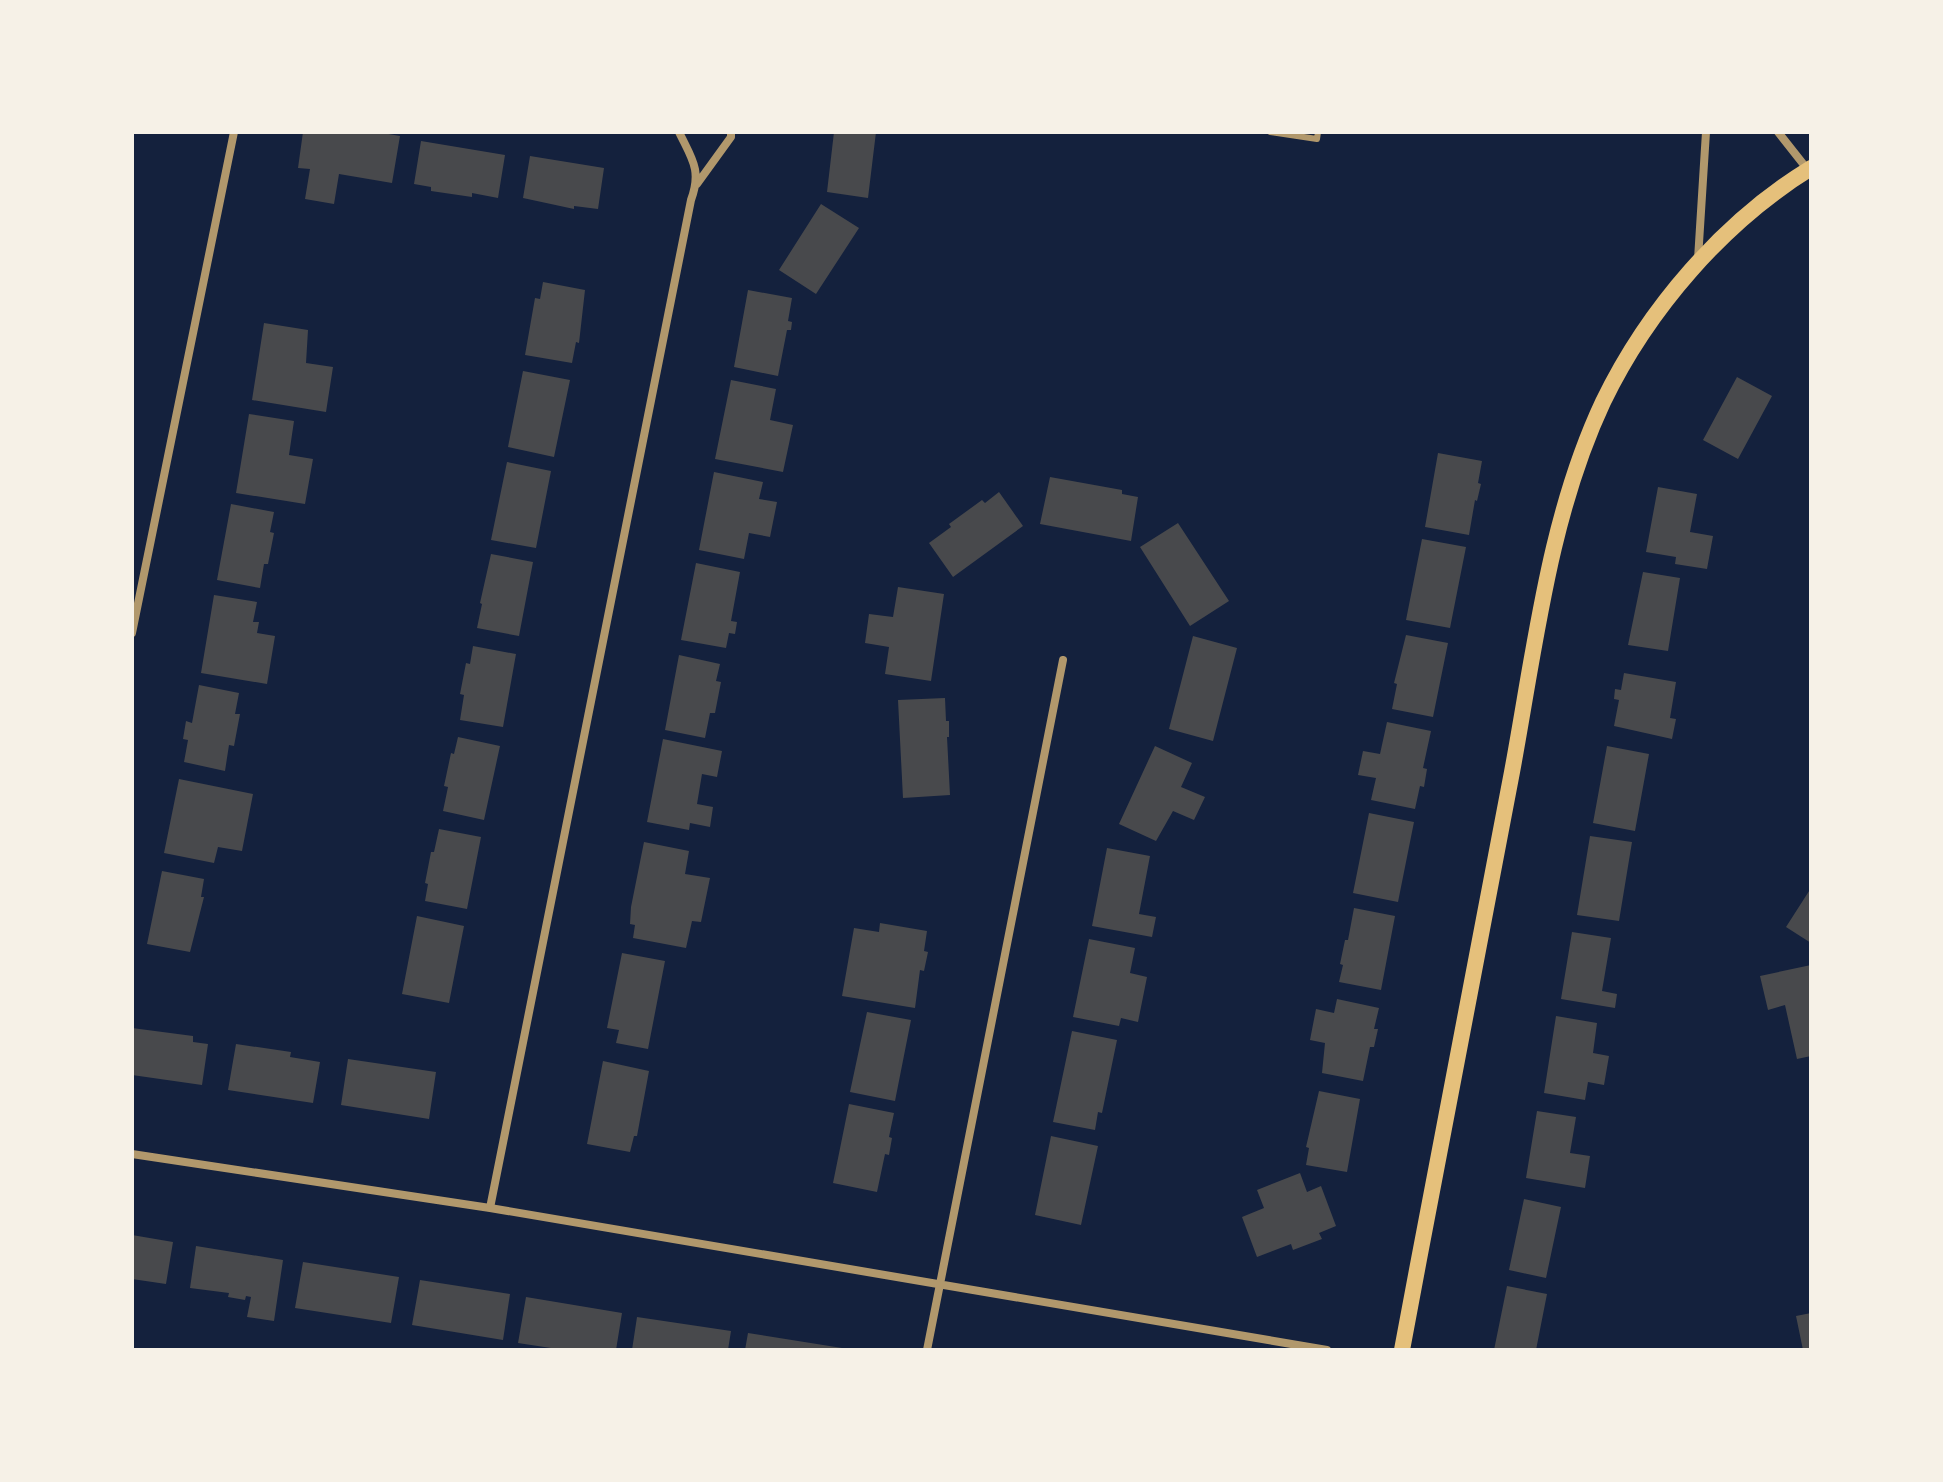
<svg xmlns="http://www.w3.org/2000/svg" width="1943" height="1482" font-family="Jost,sans-serif">
	<style>
		.building { fill: #48494c }
		.lines { fill: none; stroke-linecap: round; stroke-linejoin: round }
		.service { stroke: #b1986c; stroke-width: 6 }
		.minor { stroke: #b1986c; stroke-width: 8 }
		.secondary { stroke: #e5c07b; stroke-width: 16 }
	</style>
	<rect width="100%" height="100%" fill="#14213d"/>
	<path class="building" d="M303,132H377L400,136L392,183L339,174L334,204L305,199L310,169L298,168Z
		M834,132H876L868,198L827,192Z
		M421,141L505,155L498,198L472,193V197L431,191V187L414,184Z
		M530,156L604,168L598,209L574,206V209L523,198Z
		M821,204L859,228L816,294L779,270Z
		M543,282L585,290L579,343L576,342L572,363L525,355L535,298L540,299Z
		M748,290L792,298L788,321L792,322L791,330H787L778,376L734,367Z
		M264,323L308,330L306,363L333,367L326,412L252,400Z
		M523,371L570,380L554,457L508,447Z
		M1737,377L1772,396L1738,459L1703,440Z
		M731,380L776,389L770,420L793,425L783,472L715,459Z
		M249,414L294,421L289,455L313,459L305,504L236,493Z
		M1438,453L1482,461L1478,483L1481,484L1477,501L1475,500L1469,535L1425,527Z
		M507,462L551,471L536,548L491,540Z
		M714,472L763,482L759,499L777,502L770,537L749,533L744,559L699,550Z
		M1050,477L1122,490V494L1138,497L1131,541L1040,524Z
		M1658,487L1697,494L1690,532L1713,536L1707,569L1675,564L1676,557L1646,552Z
		M999,492L1023,526L953,577L929,543L951,527L949,524L982,500L985,503Z
		M231,504L274,512L270,532L274,533L268,564H264L260,588L217,580Z
		M1178,523L1229,601L1190,626L1140,547Z
		M1422,539L1466,547L1450,628L1406,620Z
		M491,554L533,562L519,636L477,628L482,604L480,603Z
		M696,563L740,572L731,621L737,622L735,634L729,633L726,648L681,640Z
		M1643,572L1680,578L1668,651L1628,645Z
		M898,587L944,594L931,681L885,674L889,647L865,643L869,614L893,617Z
		M214,595L257,602L253,622H259L257,633L275,636L267,684L201,673Z
		M1406,635L1448,643L1433,717L1392,709L1397,684L1394,683Z
		M1193,636L1237,648L1213,741L1169,729Z
		M473,646L516,654L503,727L460,720L464,695L460,694L466,663L470,664Z
		M679,655L720,664L716,681L721,682L715,713H710L705,738L665,730Z
		M1624,673L1676,682L1670,718L1676,719L1672,739L1614,726L1619,700L1614,699L1615,689L1621,690Z
		M199,685L239,693L235,714H240L234,746L229,745L225,771L184,762L188,740L183,739L186,721L192,723Z
		M945,698L946,721H949V737H947L950,795L903,798L898,700Z
		M1387,722L1431,731L1423,768L1427,769L1424,787L1420,786L1415,809L1371,800L1376,778L1358,775L1363,751L1380,754Z
		M458,737L500,746L484,820L443,811L448,787L444,786L451,753L454,754Z
		M663,739L722,751L717,777L702,774L697,804L713,807L710,827L690,823L689,830L647,822Z
		M1155,746L1192,763L1181,787L1205,797L1194,820L1173,811L1156,841L1119,824Z
		M1607,746L1649,754L1635,831L1593,823Z
		M179,779L253,794L242,851L218,847L214,863L164,853Z
		M1369,813L1414,822L1398,902L1353,893Z
		M439,829L481,837L467,909L425,901L428,884L425,883L431,852H434Z
		M1590,836L1632,842L1619,921L1577,915Z
		M644,842L689,851L685,874L710,878L701,922L692,921L686,948L633,938L635,925L630,924L631,907Z
		M1107,848L1150,856L1139,914L1156,917L1152,937L1092,926Z
		M162,871L204,879L201,897H204L190,952L147,944Z
		M1811,888V943L1786,927Z
		M1354,908L1395,916L1381,990L1339,982L1343,965L1340,964L1345,940H1348Z
		M417,916L464,926L449,1003L402,994Z
		M880,923L927,931L924,951L928,952L924,971L920,970L915,1008L842,996L854,928L879,932Z
		M1572,932L1611,938L1602,991L1617,994L1615,1008L1561,999Z
		M1089,939L1135,948L1130,973L1147,977L1138,1022L1121,1018L1119,1026L1073,1017Z
		M622,953L665,961L648,1049L616,1043L619,1030L607,1028Z
		M1811,965V1056L1797,1059L1785,1005L1768,1010L1760,976Z
		M1337,999L1379,1008L1374,1029H1378L1374,1047H1370L1363,1081L1322,1073L1325,1043L1310,1040L1316,1009L1334,1013Z
		M867,1012L911,1020L895,1101L850,1092Z
		M1556,1016L1597,1023L1593,1053L1609,1056L1604,1085L1588,1082L1585,1100L1544,1093Z
		M132,1028L193,1036V1042L208,1044L202,1085L132,1075Z
		M1072,1031L1117,1040L1102,1113L1098,1112L1095,1130L1053,1122Z
		M236,1044L291,1052L290,1057L320,1062L313,1103L228,1090Z
		M348,1059L436,1072L429,1119L341,1105Z
		M603,1061L649,1071L637,1136H634L630,1152L587,1144Z
		M1319,1091L1360,1099L1347,1172L1306,1165L1309,1148L1306,1147Z
		M849,1104L894,1113L889,1137L892,1138L889,1155L885,1154L877,1192L833,1183Z
		M1537,1111L1576,1117L1570,1153L1590,1156L1585,1188L1526,1178Z
		M1051,1136L1098,1146L1081,1225L1035,1215Z
		M1300,1173L1307,1192L1321,1186L1336,1226L1319,1233L1322,1239L1293,1250L1291,1244L1257,1257L1242,1217L1264,1208L1257,1190Z
		M1524,1199L1561,1207L1546,1278L1509,1270Z
		M132,1235L173,1242L166,1284L132,1279Z
		M196,1246L283,1260L274,1321L247,1317L251,1297L246,1296L245,1300L228,1297L229,1293L190,1288Z
		M303,1262L399,1277L391,1323L295,1308Z
		M420,1280L510,1294L503,1340L412,1325Z
		M1507,1286L1547,1294L1536,1350H1494Z
		M526,1297L622,1313L616,1350H564L518,1343Z
		M1811,1313V1350H1803L1796,1316Z
		M637,1317L731,1331L728,1350H632Z
		M748,1333L842,1348V1350H745Z"/>
	<g class="lines">
		<path class="service" d="M1270,132L1317,139L1318,132"/>
		<path class="minor" d="M1778,132L1808,170
			M697,184L731,137V132
			M1698,259L1706,132
			M132,633L234,132
			M132,1154L490,1208L1327,1350
			M490,1208L691,200C702,170 692,159 679,132
			M927,1350L1063,660"/>
		<path class="secondary" d="M1402,1350C1438,1157 1475,964 1512,772C1535,648 1549,517 1603,402C1648,309 1723,222 1811,168"/>
	</g>
	<rect width="1943" height="1482" fill="none" stroke="#f6f1e7" stroke-width="268"/>
</svg>
